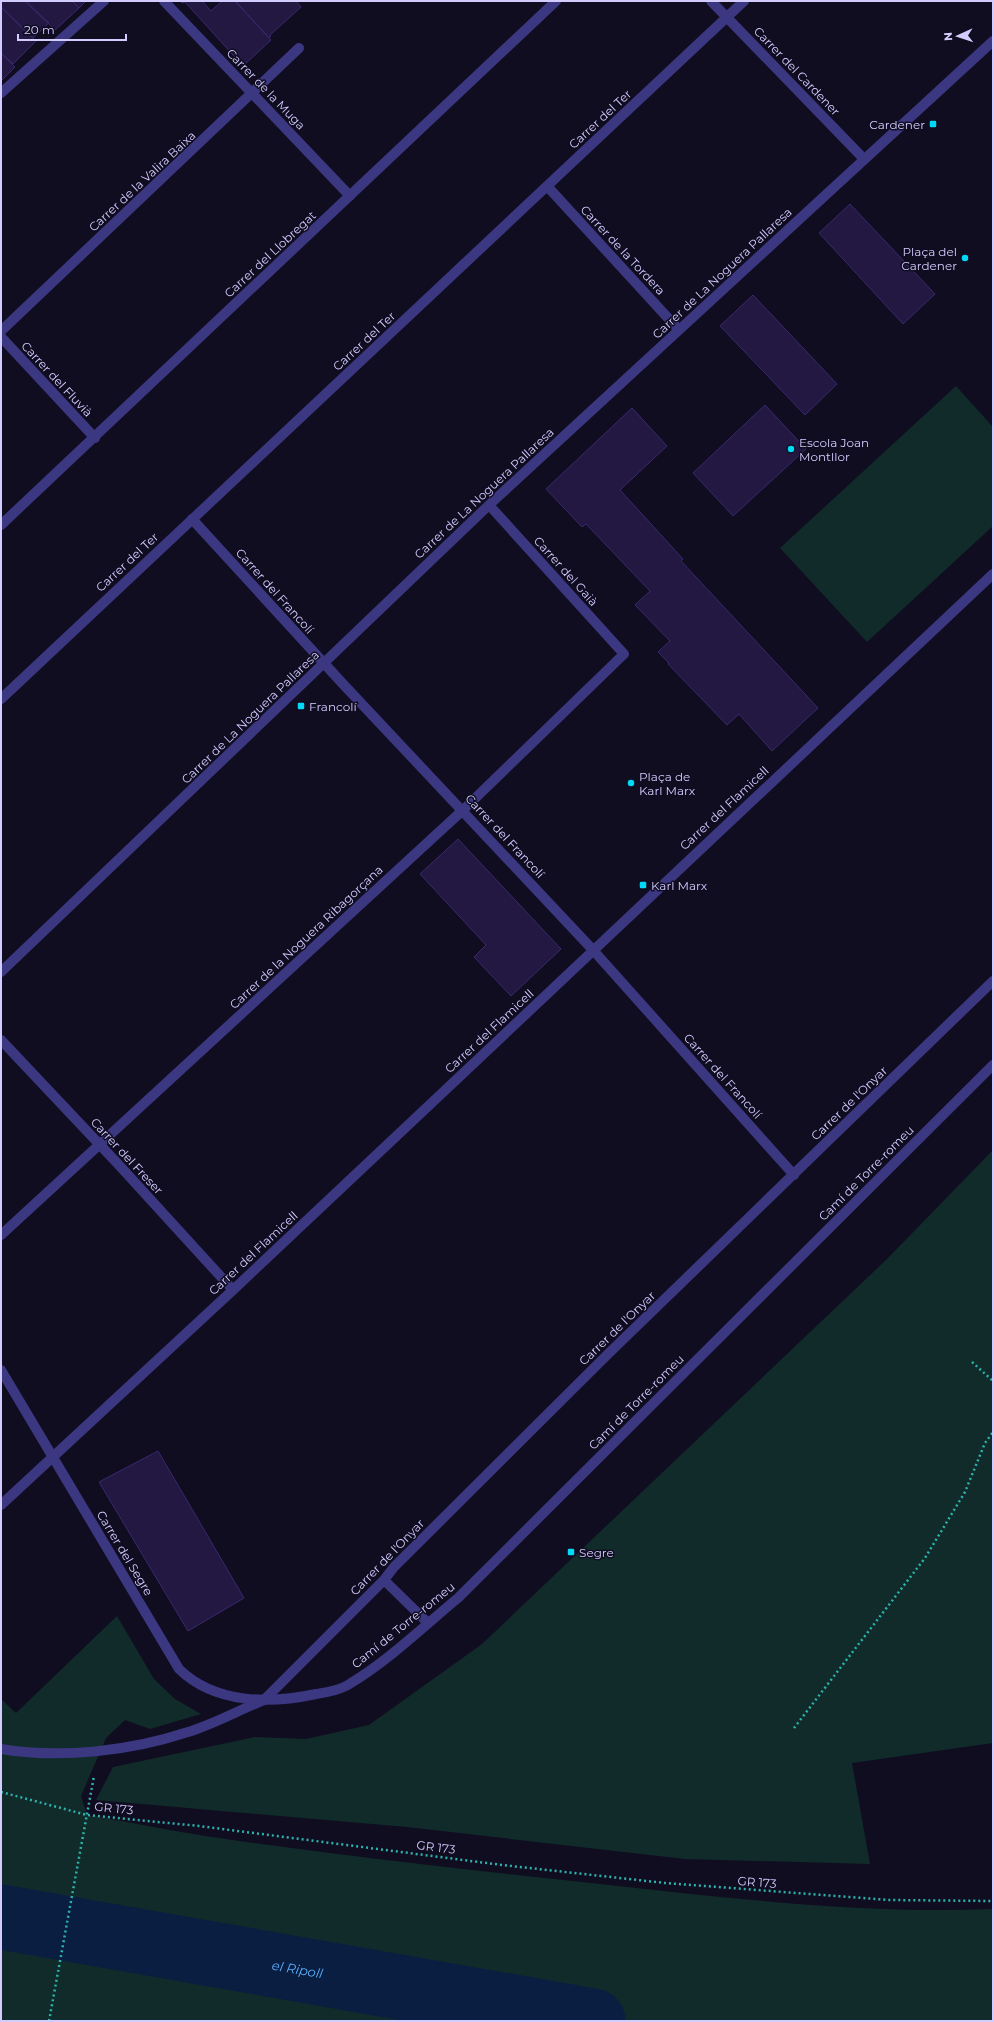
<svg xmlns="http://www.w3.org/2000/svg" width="994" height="2022" font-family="Montserrat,sans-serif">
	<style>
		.green { fill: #102b2a }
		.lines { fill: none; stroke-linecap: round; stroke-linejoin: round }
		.river { stroke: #0a1e42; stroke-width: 65 }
		.building { fill: #221842; stroke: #392a6e }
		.path { stroke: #2cb3ad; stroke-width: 2.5; stroke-dasharray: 2 3; stroke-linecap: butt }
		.service { stroke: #3b3780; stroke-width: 10 }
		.pedestrian { stroke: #3b3780; stroke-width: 10 }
		.minor { stroke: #3b3780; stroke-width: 10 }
		.tertiary { stroke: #3b3780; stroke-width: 10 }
		.poi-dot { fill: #00daf7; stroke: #100d21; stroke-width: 1.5 }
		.labels { text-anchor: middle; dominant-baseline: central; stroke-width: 3; stroke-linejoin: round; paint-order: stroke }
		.street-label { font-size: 12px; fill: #d3ccff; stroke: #100d21 }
		.poi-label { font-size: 12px; fill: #d3ccff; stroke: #100d21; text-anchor: start }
		.water-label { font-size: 13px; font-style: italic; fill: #5ab0ff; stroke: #100d21 }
	</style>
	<rect width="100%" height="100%" fill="#100d21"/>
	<path class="green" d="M956,386L993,427V526L867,642L780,548Z
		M993,1150V1743L852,1763L870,1864L685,1859L407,1827L96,1800L113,1767L255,1737L306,1739L369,1725L482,1644L887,1259Z
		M117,1616L154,1679L175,1699L201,1714L150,1729L125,1720L106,1738L81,1796L87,1815C124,1821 162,1829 199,1835C335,1856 472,1870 609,1885C736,1899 865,1914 993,1909V2021H1V1699L16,1713Z"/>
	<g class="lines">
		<path class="river" id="s1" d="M1,1917L593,2021"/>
	</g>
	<path class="building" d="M1,1H25L49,23L33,38L1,7Z
		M25,1H72L79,8L55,30Z
		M72,1H86L79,8Z
		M180,1H202L211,11L222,1H235L271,40L243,66L185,2L182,3Z
		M235,1H296L301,7L270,35L271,36L269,38Z
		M1,7L36,41L13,64L1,53Z
		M1,53L15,67L1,81Z
		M850,204L935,294L903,324L819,233Z
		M753,295L837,384L805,415L720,326Z
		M765,405L806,449L733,516L693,473Z
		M632,408L667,446L620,490L683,559L681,561L818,708L772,751L739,714L727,725L668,664L669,663L658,652L670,641L635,605L650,591L586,524L582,527L546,489Z
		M458,839L561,949L511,996L474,957L486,945L420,874Z
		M158,1451L244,1598L188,1631L99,1482Z"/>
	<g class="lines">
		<path class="path" d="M972,1362L993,1381
			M794,1728L925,1558L965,1492L985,1443L993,1432
			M1,1792L87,1815L199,1826L502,1865L665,1883L889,1900L993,1901
			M49,2021L94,1776"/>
		<path class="service" d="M1,1749C62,1759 130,1751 188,1732C214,1724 239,1710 264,1700"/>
		<path class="pedestrian" d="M164,1L350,196
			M1,337L95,438"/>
		<path class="minor" d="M711,1L864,159
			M1,93L104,1
			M547,186L679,330
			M1,331L299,48
			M192,519L343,684L593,950L794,1175
			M1,525L556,1
			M1,699L744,1
			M1,972L489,505L993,41
			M1,1040L118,1164L233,1290
			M1,1235L463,810L624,654L489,505
			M1,1505L233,1290L993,574
			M384,1580L428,1623
			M264,1700L384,1580L394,1567L608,1354L993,981"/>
		<path class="tertiary" d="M1,1370L179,1669C215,1704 270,1704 316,1694C328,1692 341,1690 351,1683C388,1661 424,1626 458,1598L993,1065"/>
	</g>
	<g class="poi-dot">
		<rect x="929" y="120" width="8" height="8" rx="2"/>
		<circle cx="965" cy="258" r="4"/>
		<circle cx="791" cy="449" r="4"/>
		<rect x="297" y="702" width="8" height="8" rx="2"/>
		<circle cx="631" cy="783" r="4"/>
		<rect x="639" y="881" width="8" height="8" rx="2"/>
		<rect x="567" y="1548" width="8" height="8" rx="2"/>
	</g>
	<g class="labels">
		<g class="street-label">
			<text transform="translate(797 71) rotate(46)">Carrer del Cardener</text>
			<text transform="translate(266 89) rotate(46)">Carrer de la Muga</text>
			<text transform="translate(600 119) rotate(-43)">Carrer del Ter</text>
			<text transform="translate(142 181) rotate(-43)">Carrer de la Valira Baixa</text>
			<text transform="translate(623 250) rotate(47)">Carrer de la Tordera</text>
			<text transform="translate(270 254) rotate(-43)">Carrer del Llobregat</text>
			<text transform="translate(722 273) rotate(-43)">Carrer de La Noguera Pallaresa</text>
			<text transform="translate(364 341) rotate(-43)">Carrer del Ter</text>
			<text transform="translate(57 379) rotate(47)">Carrer del Fluvià</text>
			<text transform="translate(484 493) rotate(-43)">Carrer de La Noguera Pallaresa</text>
			<text transform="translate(127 562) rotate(-43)">Carrer del Ter</text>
			<text transform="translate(566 571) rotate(48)">Carrer del Gaià</text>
			<text transform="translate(275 591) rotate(48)">Carrer del Francolí</text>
			<text transform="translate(250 717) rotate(-44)">Carrer de La Noguera Pallaresa</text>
			<text transform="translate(724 808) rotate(-43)">Carrer del Flamicell</text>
			<text transform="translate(505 836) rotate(47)">Carrer del Francolí</text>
			<text transform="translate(306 937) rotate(-43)">Carrer de la Noguera Ribagorçana</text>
			<text transform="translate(489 1031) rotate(-43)">Carrer del Flamicell</text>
			<text transform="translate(723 1076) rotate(48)">Carrer del Francolí</text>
			<text transform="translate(849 1103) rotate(-44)">Carrer de l'Onyar</text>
			<text transform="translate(127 1156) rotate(47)">Carrer del Freser</text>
			<text transform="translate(866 1173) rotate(-45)">Camí de Torre-romeu</text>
			<text transform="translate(253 1253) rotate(-43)">Carrer del Flamicell</text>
			<text transform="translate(617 1328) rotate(-44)">Carrer de l'Onyar</text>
			<text transform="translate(636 1402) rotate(-45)">Camí de Torre-romeu</text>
			<text transform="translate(125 1553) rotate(59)">Carrer del Segre</text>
			<text transform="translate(387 1557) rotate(-46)">Carrer de l'Onyar</text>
			<text transform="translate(403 1625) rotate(-39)">Camí de Torre-romeu</text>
			<text transform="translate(114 1808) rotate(6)">GR 173</text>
			<text transform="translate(436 1847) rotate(7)">GR 173</text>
			<text transform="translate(757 1882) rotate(4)">GR 173</text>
		</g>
		<g class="poi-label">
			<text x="925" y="124" text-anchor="end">Cardener</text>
			<text x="957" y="251" text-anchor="end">Plaça del<tspan x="957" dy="14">Cardener</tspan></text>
			<text x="799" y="442">Escola Joan<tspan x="799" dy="14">Montllor</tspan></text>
			<text x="309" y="706">Francolí</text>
			<text x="639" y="776">Plaça de<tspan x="639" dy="14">Karl Marx</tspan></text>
			<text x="651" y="885">Karl Marx</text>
			<text x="579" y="1552">Segre</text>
		</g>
		<g class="water-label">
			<text stroke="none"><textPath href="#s1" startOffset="301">el Ripoll</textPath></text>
		</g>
	</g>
	<rect width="994" height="2022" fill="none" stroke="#d3ccff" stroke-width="4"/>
	<g transform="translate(958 36) rotate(267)" stroke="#100d21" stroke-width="3" paint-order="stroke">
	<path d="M0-3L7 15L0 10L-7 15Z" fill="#d3ccff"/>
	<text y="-6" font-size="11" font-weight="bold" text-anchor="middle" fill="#d3ccff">N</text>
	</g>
	<path d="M18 34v6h108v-6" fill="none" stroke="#d3ccff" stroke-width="2"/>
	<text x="24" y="34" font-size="12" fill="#d3ccff" stroke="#100d21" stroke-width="3" paint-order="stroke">20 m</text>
</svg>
